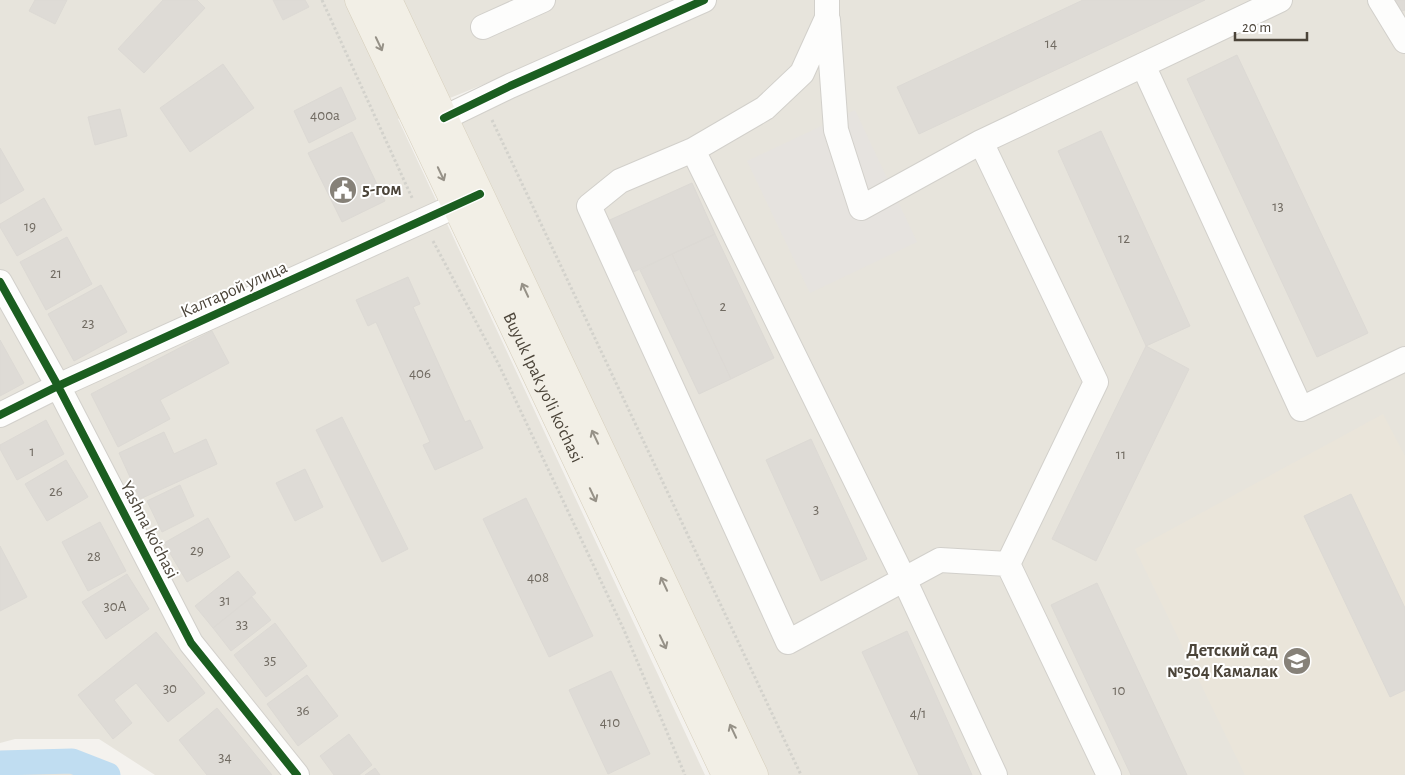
<svg xmlns="http://www.w3.org/2000/svg" width="1405" height="775" font-family="'Alegreya Sans',sans-serif">
	<style>
		.residential { fill: #e7e4dc }
		.education { fill: #eae5da }
		.parking { fill: #e6e3df }
		.lines { fill: none; stroke-linecap: round; stroke-linejoin: round }
		.canal { stroke: #c0ddf1; stroke-width: 25 }
		.building { fill: #dedbd6; stroke: #dcd9d4 }
		.minor-casing { stroke: #d2d0cb; stroke-width: 26 }
		.major-casing { stroke: #d6cebb; stroke-width: 29 }
		.path { stroke: #d3d2cc; stroke-width: 3; stroke-dasharray: 2.5 2.5; stroke-linecap: butt }
		.minor { stroke: #fdfdfc; stroke-width: 24 }
		.major { stroke: #f2efe6; stroke-width: 28 }
		.cycleway-casing { stroke: #fff; stroke-width: 11 }
		.cycleway { stroke: #1b5e20; stroke-width: 8 }
		.oneway { stroke: #969187 }
		.labels { text-anchor: middle; dominant-baseline: central; stroke-width: 4; stroke-linejoin: round; paint-order: stroke }
		.number-label { font-size: 15px; fill: #706a61 }
		.poi-label { font-size: 18px; font-weight: bold; fill: #4b4439; stroke: #fff; text-anchor: start }
		.street-label { font-size: 18px; fill: #4b4439; stroke: #fff }
	</style>
	<rect width="100%" height="100%" fill="#f4f2ee"/>
	<path class="residential" d="M0,0H692L398,119L705,775H155L99,739H15L0,743Z
		M704,0H1405V775H754L444,118Z
		M72,761L108,775H0V763Z"/>
	<path class="education" d="M1383,414L1405,456V774L1402,775H1245L1135,549Z"/>
	<path class="parking" d="M855,110L917,242L810,293L747,161Z"/>
	<g class="lines">
		<path class="canal" d="M0,763L72,761L108,775"/>
	</g>
	<path class="building" d="M35,0H67L55,24L29,11Z
		M163,0H197L205,8L144,73L118,49Z
		M273,0H305L309,7L283,20Z
		M1083,0H1205L919,134L897,87Z
		M1394,0H1405V10L1399,12Z
		M1237,55L1368,333L1317,357L1187,79Z
		M223,64L254,108L190,152L160,108Z
		M341,87L356,119L309,143L294,111Z
		M120,109L127,136L95,145L88,117Z
		M1101,131L1190,326L1146,346L1058,151Z
		M352,132L385,201L342,222L308,153Z
		M0,148L24,190L0,204Z
		M692,183L715,234L627,275L603,223Z
		M44,198L62,230L17,256L0,227V224Z
		M715,234L774,358L731,379L672,254Z
		M67,237L92,284L46,310L20,262Z
		M672,254L731,379L699,394L640,270Z
		M408,277L420,304L413,307L465,422L470,420L483,448L435,470L423,445L430,442L376,322L368,326L356,300Z
		M101,285L127,332L74,361L48,314Z
		M212,331L229,363L160,400L170,419L118,447L91,394Z
		M0,340L24,383L0,396Z
		M1146,346L1189,369L1096,561L1052,539Z
		M342,417L408,549L382,562L316,430Z
		M46,420L64,454L17,480L0,449V445Z
		M164,432L174,454L206,439L217,464L140,499L119,453Z
		M811,439L867,559L821,581L766,460Z
		M66,460L88,497L47,521L25,484Z
		M305,469L323,507L295,521L276,483Z
		M180,485L194,516L162,532L147,501Z
		M1351,494L1405,608V690L1390,697L1304,516Z
		M526,498L593,636L549,657L483,519Z
		M208,518L230,557L187,582L164,543Z
		M100,522L126,571L88,591L62,542Z
		M0,546L27,597L0,611Z
		M238,571L256,593L213,628L195,606Z
		M127,574L149,609L106,639L82,602Z
		M1097,583L1187,775H1131L1051,605Z
		M252,597L271,620L231,651L213,628Z
		M275,623L307,666L266,697L234,655Z
		M907,631L972,775H919L862,652Z
		M156,632L205,693L168,722L136,683L114,700L132,723L113,739L78,695Z
		M611,671L650,754L608,774L569,690Z
		M307,675L338,716L298,746L267,704Z
		M217,708L272,775H207L179,740Z
		M349,734L372,765L359,775H334L320,756Z
		M375,768L380,775H365Z"/>
	<g class="lines">
		<defs>
			<path id="minor" d="M827,0V18L802,73L765,108L693,150L620,181L589,206L788,642L940,560L1008,564L1109,775
				M1380,0L1405,41
				M828,20L836,130L861,208L981,142L1280,0
				M483,27L543,0
				M1143,65L1301,409L1405,359
				M444,118L510,86L704,0
				M981,142L1096,382L1008,564
				M693,150L904,579L995,775
				M0,282L58,386L191,643L297,775
				M0,415L58,386L473,198"/>
			<g id="major">
				<path id="s1" d="M359,0L726,775"/>
				<path d="M388,0L754,775"/>
			</g>
		</defs>
		<use href="#minor" class="minor-casing"/>
		<use href="#major" class="major-casing"/>
		<path class="path" d="M322,0L413,200
			M492,120L801,775
			M433,241L499,365L624,630L685,775"/>
		<use href="#minor" class="minor"/>
		<use href="#major" class="major"/>
		<defs>
			<path id="cycleway" d="M444,118L510,86L704,0
				M0,282L58,386L191,643L297,775
				M0,415L58,386L480,194"/>
		</defs>
		<use href="#cycleway" class="cycleway-casing"/>
		<use href="#cycleway" class="cycleway"/>
	</g>
	<defs><path id="oneway-shaft" d="M-6 0H5M1.5-3L5.5 0L1.5 3" fill="none" stroke-width="1.6" stroke-linecap="round" stroke-linejoin="round" transform="scale(1.25)"/></defs>
	<g class="oneway">
		<use href="#oneway-shaft" transform="translate(379 44) rotate(65)"/>
		<use href="#oneway-shaft" transform="translate(441 174) rotate(65)"/>
		<use href="#oneway-shaft" transform="translate(525 290) rotate(-115)"/>
		<use href="#oneway-shaft" transform="translate(595 437) rotate(-115)"/>
		<use href="#oneway-shaft" transform="translate(593 495) rotate(65)"/>
		<use href="#oneway-shaft" transform="translate(664 584) rotate(-115)"/>
		<use href="#oneway-shaft" transform="translate(663 642) rotate(65)"/>
		<use href="#oneway-shaft" transform="translate(733 731) rotate(-115)"/>
	</g>
	<defs>
		<symbol id="civic-disc" viewBox="-11 -11 22 22"><circle r="9.5" fill="#868178" stroke="#fff"/><path d="M-.6-6.5H3V-4.5H.6V-3L4-1V1h2V6H-6V1h2V-1L-.6-3ZM-1.2 2.5V6h2.4V2.5Z" fill="#fff"/></symbol>
		<symbol id="school-disc" viewBox="-11 -11 22 22"><circle r="9.5" fill="#868178" stroke="#fff"/><path d="M0-5L7-2L0 1L-7-2ZM-4 1L0 2.5L4 1V4Q0 6-4 4Z" fill="#fff"/></symbol>
	</defs>
	<g fill-rule="evenodd">
		<use href="#civic-disc" x="327" y="174" width="32" height="32"/>
		<use href="#school-disc" x="1281" y="645" width="32" height="32"/>
	</g>
	<g class="labels">
		<g class="number-label">
			<text x="1051" y="43">14</text>
			<text x="325" y="115">400а</text>
			<text x="1278" y="206">13</text>
			<text x="30" y="226">19</text>
			<text x="1124" y="238">12</text>
			<text x="56" y="273">21</text>
			<text x="723" y="306">2</text>
			<text x="88" y="323">23</text>
			<text x="420" y="373">406</text>
			<text x="32" y="451">1</text>
			<text x="1121" y="454">11</text>
			<text x="56" y="491">26</text>
			<text x="816" y="509">3</text>
			<text x="197" y="550">29</text>
			<text x="94" y="556">28</text>
			<text x="538" y="577">408</text>
			<text x="225" y="600">31</text>
			<text x="115" y="606">30A</text>
			<text x="242" y="624">33</text>
			<text x="270" y="660">35</text>
			<text x="170" y="688">30</text>
			<text x="1119" y="690">10</text>
			<text x="303" y="710">36</text>
			<text x="918" y="713">4/1</text>
			<text x="610" y="722">410</text>
			<text x="225" y="757">34</text>
		</g>
		<g class="poi-label">
			<text x="362" y="190">5-гом</text>
			<text x="1278" y="651" text-anchor="end">Детский сад<tspan x="1278" dy="21">№504 Камалак</tspan></text>
		</g>
		<g class="street-label">
			<text transform="translate(234 290) rotate(-24)">Калтарой улица</text>
			<text stroke="none"><textPath href="#s1" startOffset="429">Buyuk Ipak yo'li ko'chasi</textPath></text>
			<text transform="translate(149 530) rotate(63)">Yashna ko'chasi</text>
		</g>
	</g>
	<path d="M1235 32v8h72v-8" fill="none" stroke="#4b4439" stroke-width="2.5"/>
	<text x="1242" y="32" font-size="15" fill="#4b4439" stroke="#ffffff" stroke-width="4" paint-order="stroke">20 m</text>
</svg>
